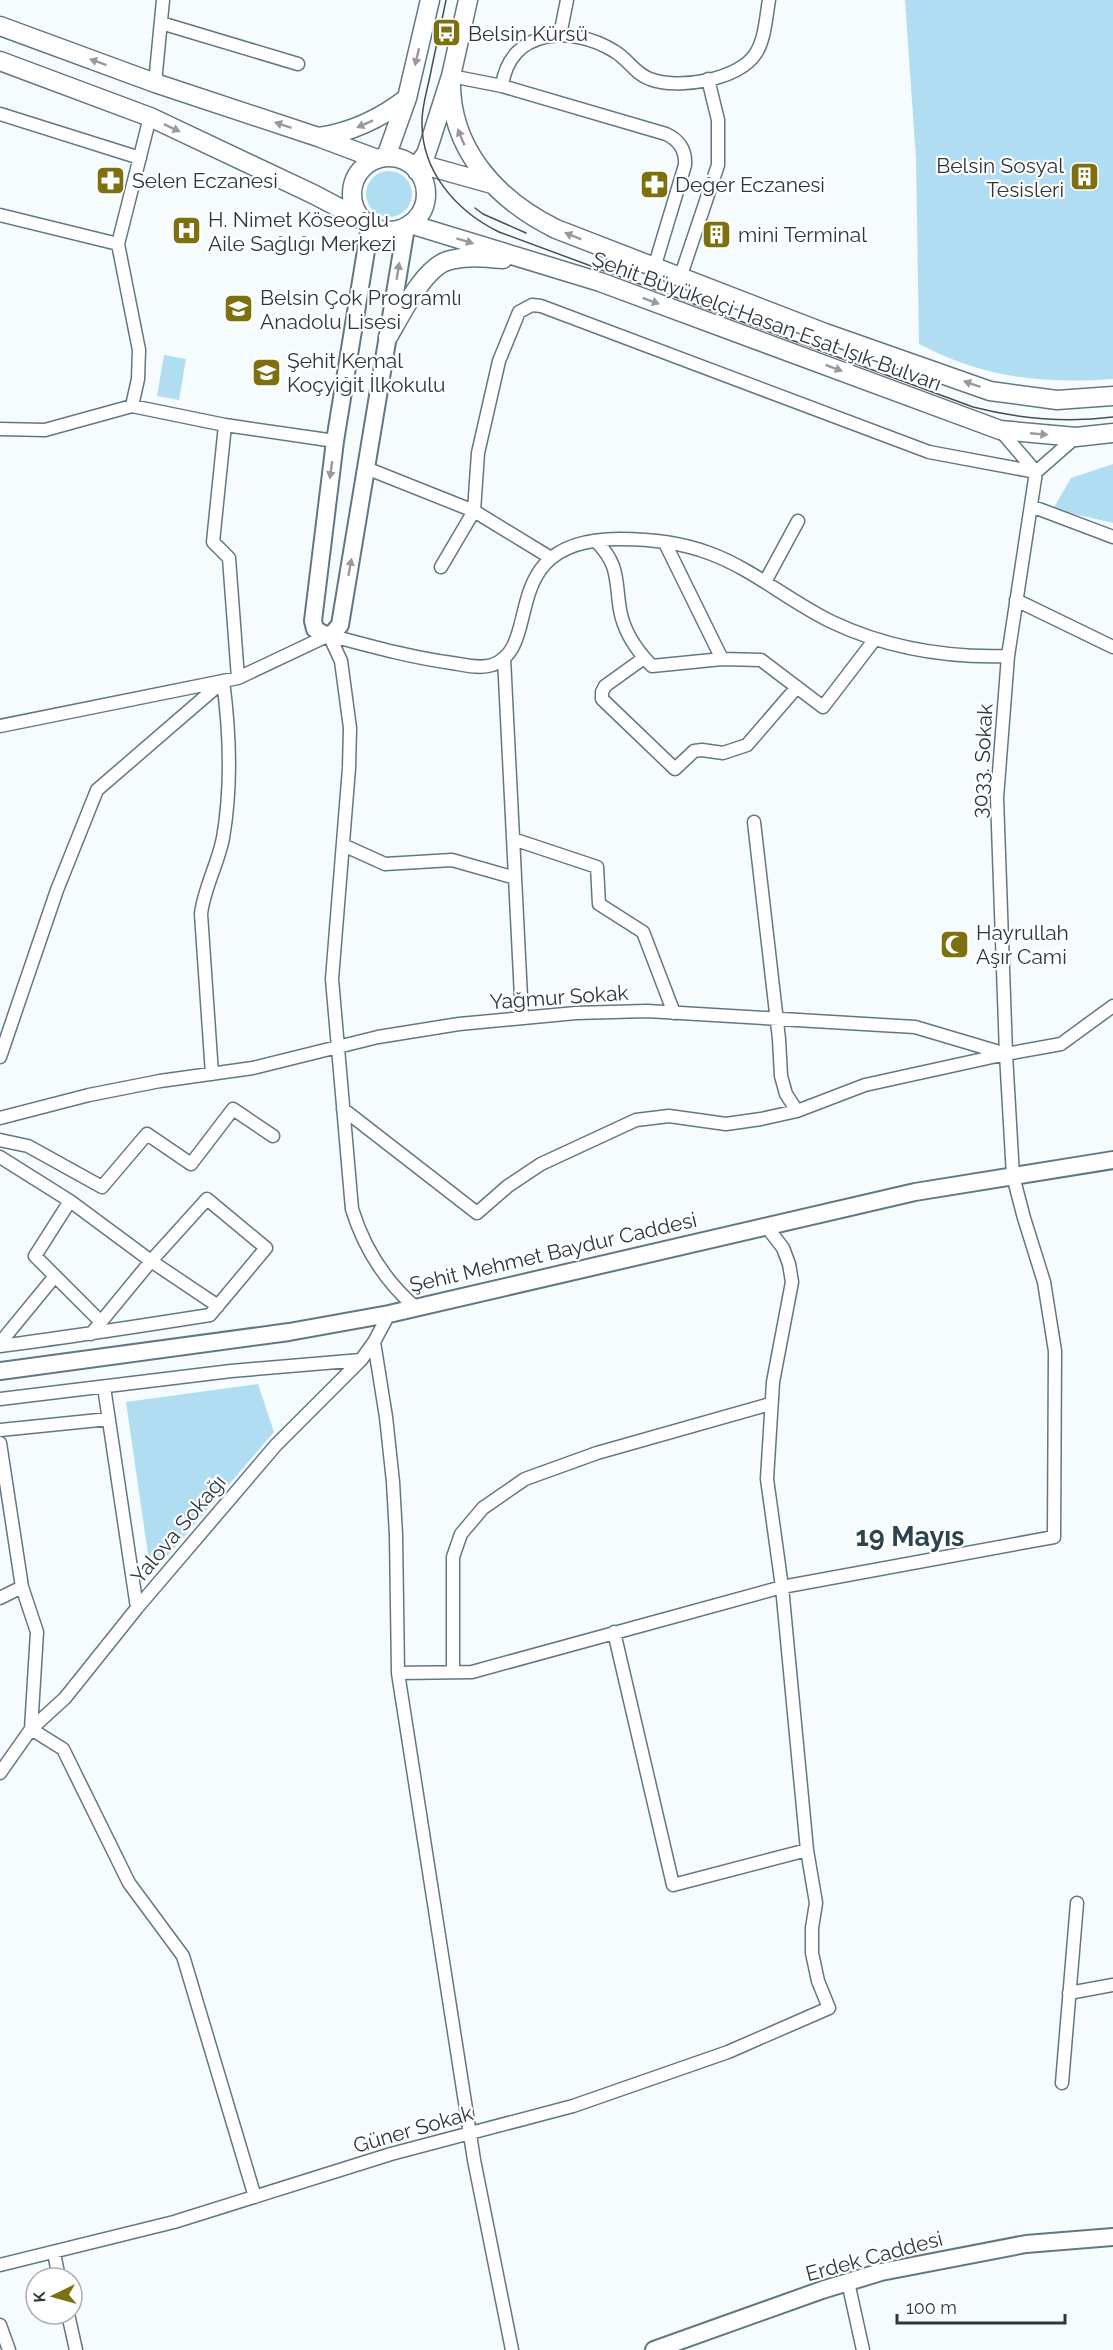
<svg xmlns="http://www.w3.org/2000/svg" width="1113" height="2350" font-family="Raleway,sans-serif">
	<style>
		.green { fill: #b0ddf2 }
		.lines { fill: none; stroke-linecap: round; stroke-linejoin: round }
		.street-casing { stroke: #607884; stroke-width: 15 }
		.secondary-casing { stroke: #607884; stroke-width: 20 }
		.primary-casing { stroke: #607884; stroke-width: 21 }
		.street { stroke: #fff; stroke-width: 12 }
		.secondary { stroke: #fff; stroke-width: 16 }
		.primary { stroke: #fff; stroke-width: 18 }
		.tram { stroke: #454f53; stroke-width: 1.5 }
		.oneway { fill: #969a9d }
		.labels { text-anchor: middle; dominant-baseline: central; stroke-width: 4.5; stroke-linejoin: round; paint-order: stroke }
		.poi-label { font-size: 21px; fill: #2c363b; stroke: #fff; text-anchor: start }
		.street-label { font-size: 21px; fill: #2c363b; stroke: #fff }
		.district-label { font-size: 27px; font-weight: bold; fill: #2d444e; stroke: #fff }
	</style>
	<rect width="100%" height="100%" fill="#f6fcfe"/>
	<path class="green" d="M905,0H1113V379C1041,384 984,378 919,344L916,159Z
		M366 194a23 23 0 1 1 46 0a23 23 0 1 1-46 0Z
		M164,355L186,359L179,400L157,396Z
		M1113,464V523L1053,509L1071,478Z
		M258,1384L274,1432L151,1575L126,1402Z"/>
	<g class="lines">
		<defs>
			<path id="street" d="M161,23L298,64
				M560,35L567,0
				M451,76L502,86L666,134C679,140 686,150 685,165L654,268
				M155,83L163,0
				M502,86C510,28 572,25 614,51C628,59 635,74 650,79C677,90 740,80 756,53C765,39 766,17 769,0
				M0,114L140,158
				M0,215L118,244
				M680,278L718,165V120L708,79
				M132,406L138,379L139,350L118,244L150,117
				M225,425L213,542L229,558L238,678
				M0,429L45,430L132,406L225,425L335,441
				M1000,430L1036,472L1076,437
				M366,468L474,511L551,558
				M1031,506L1113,537
				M596,541C620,566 615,579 620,610C624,632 636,650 652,666L722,659L761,660L823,707L875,639
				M665,543L722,659
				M765,582L798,521
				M1016,600L1113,647
				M329,635L341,661L350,728L349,768L332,979L352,1209C364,1248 384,1280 415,1307
				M504,658L522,1017
				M644,658L605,686L602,692V699L675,769L694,751L702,750L723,753L747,745L797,687
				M0,726L238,678L329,635C370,646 409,657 452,663C465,665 480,669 492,665C546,647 492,539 620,539C649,539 682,543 709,553C753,569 790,602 832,622C887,648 947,658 1008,656
				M754,822L779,1039L781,1076L786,1094L797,1111
				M513,839L597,867L599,904L643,932L674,1013
				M343,845L385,864L452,860L515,878
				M0,1057L57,890L97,790L221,683
				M212,1074L201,914C204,888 218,864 223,838C232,786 230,733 223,681
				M343,1109L477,1213L508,1186L541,1164L636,1120L669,1116L726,1124L761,1119L797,1111L865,1085L1006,1054L1061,1044L1113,1006
				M0,1118L89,1095L160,1081L253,1068L378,1037L459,1024L576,1013L647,1011L915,1027L1006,1054
				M0,1140L28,1146L102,1187L147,1134L191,1164L233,1109L273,1136
				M0,1157L70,1201L151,1261L218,1306
				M70,1201L35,1256L101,1322
				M374,1342L386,1417L393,1482L396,1535L398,1673L474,2160L512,2350
				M0,1343L55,1276
				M0,1346C70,1337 140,1326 210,1315L266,1248L207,1199L151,1261L91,1334
				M104,1387L137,1608
				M0,1399L231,1371L361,1360
				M0,1430L109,1419
				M0,1443L22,1587L37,1632L31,1729L63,1749L129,1883L183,1956L255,2197
				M0,1598L22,1587
				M614,1632L673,1885L807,1850
				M453,1672V1557L461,1534L483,1508L525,1479L597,1453L770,1404
				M398,1673L472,1672L782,1587L1054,1537L1055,1351L1044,1282L1024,1218L1013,1176L1006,1054L997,798L1008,656L1036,472L929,452L541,306L532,305L519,312L499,361L478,453L474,511L441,567
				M0,1773L31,1729L65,1698L137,1608L276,1445L361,1360L374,1342L389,1314
				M1069,1993L1113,1985
				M1062,2083L1077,1903
				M54,2253L59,2278
				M0,2265L174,2222L391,2154L573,2106L728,2052L829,2008L818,1981L812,1953V1928L816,1903L807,1850L782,1587L767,1479L773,1382L792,1282L789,1264L783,1248L766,1226
				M848,2282L863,2350
				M68,2314L76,2350
				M0,2325L9,2350"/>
			<path id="secondary" d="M370,226L335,441L313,621L315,629L325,635L332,634L340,625L406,227
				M0,1371L289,1332L389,1314L915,1192L1113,1160
				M654,2350L822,2290L881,2272L1026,2244L1113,2237"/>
			<path id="primary" d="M0,26L155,83L318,137L377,159
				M0,61L150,117L315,195L364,221
				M451,76C448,147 495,199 556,229L825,333L990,391L1057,400L1113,396
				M319,137C352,132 380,119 407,98
				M386,157L407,98L430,0
				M352 194a37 37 0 1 1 74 0a37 37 0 1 1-74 0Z
				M415,168L426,154L431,139L451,76L468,0
				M417,171L431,167L492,184
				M410,224L600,282L1000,430L1076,437L1113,433
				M388,337C401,315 423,269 447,261C464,255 486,258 503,259"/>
		</defs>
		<use href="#street" class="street-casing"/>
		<use href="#secondary" class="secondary-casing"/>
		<use href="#primary" class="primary-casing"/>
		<use href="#street" class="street"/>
		<use href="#secondary" class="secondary"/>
		<use href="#primary" class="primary"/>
		<path class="tram" d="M446,0C441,25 435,51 430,76C427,91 422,106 422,121C421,171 456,211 499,232L973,407C1020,419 1065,423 1113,417
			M475,208L483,214L526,233"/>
	</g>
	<defs><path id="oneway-solid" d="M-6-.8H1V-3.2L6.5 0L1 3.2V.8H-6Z" transform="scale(1.5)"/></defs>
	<g class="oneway">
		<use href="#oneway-solid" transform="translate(417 57) rotate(103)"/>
		<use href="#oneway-solid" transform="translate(98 62) rotate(-160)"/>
		<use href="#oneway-solid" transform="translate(365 124) rotate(156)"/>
		<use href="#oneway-solid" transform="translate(283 125) rotate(-162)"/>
		<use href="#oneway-solid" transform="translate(172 128) rotate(25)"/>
		<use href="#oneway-solid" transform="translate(461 137) rotate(-113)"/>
		<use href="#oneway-solid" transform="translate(573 236) rotate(-158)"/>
		<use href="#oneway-solid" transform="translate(465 241) rotate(17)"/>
		<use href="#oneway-solid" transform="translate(398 271) rotate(-81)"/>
		<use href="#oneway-solid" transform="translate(651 301) rotate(20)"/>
		<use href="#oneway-solid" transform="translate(834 368) rotate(21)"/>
		<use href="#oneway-solid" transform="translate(972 384) rotate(-161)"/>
		<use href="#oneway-solid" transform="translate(1039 434) rotate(5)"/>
		<use href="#oneway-solid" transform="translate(331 470) rotate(98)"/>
		<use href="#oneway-solid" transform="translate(350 567) rotate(-80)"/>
	</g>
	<defs>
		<symbol id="bus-square" viewBox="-11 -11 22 22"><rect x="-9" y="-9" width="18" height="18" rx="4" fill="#7c700f" stroke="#fff"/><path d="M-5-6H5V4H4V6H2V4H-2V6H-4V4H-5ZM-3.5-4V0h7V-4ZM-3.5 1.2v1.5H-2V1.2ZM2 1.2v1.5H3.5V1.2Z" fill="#fff"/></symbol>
		<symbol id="building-square" viewBox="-11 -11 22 22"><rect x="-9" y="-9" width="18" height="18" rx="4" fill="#7c700f" stroke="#fff"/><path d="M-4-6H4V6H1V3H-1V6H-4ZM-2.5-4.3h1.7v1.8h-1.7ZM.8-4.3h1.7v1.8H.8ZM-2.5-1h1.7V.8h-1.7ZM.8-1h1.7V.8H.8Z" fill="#fff"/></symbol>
		<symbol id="pharmacy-square" viewBox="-11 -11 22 22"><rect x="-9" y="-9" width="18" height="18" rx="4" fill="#7c700f" stroke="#fff"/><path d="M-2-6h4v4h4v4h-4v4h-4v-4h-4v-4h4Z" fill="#fff"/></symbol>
		<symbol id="hospital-square" viewBox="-11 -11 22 22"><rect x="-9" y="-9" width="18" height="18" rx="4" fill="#7c700f" stroke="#fff"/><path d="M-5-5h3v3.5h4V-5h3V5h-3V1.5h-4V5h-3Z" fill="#fff"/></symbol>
		<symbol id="school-square" viewBox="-11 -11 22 22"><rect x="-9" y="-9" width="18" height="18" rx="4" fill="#7c700f" stroke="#fff"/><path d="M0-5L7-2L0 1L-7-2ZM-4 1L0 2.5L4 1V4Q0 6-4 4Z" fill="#fff"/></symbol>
		<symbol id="mosque-square" viewBox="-11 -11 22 22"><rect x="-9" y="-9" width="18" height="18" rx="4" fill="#7c700f" stroke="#fff"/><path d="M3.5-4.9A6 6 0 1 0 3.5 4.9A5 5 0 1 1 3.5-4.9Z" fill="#fff"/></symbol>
	</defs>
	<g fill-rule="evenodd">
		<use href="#bus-square" x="430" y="16" width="33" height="33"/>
		<use href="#building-square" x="1068" y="160" width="33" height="33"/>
		<use href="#pharmacy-square" x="94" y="164" width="33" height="33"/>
		<use href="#pharmacy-square" x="638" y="168" width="33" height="33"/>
		<use href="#hospital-square" x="170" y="214" width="33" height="33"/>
		<use href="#building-square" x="700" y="218" width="33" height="33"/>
		<use href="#school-square" x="222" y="292" width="33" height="33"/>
		<use href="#school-square" x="250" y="356" width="33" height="33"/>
		<use href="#mosque-square" x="938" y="928" width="33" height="33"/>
	</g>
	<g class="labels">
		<g class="poi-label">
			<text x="468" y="33">Belsin Kürsü</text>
			<text x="1064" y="165" text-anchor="end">Belsin Sosyal<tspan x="1064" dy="24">Tesisleri</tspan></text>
			<text x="132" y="180">Selen Eczanesi</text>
			<text x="675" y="184">Değer Eczanesi</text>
			<text x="208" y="219">H. Nimet Köseoğlu<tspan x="208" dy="24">Aile Sağlığı Merkezi</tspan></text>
			<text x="738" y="234">mini Terminal</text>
			<text x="260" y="297">Belsin Çok Programlı<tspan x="260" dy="24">Anadolu Lisesi</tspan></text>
			<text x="287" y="360">Şehit Kemal<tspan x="287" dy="24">Koçyiğit İlkokulu</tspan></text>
			<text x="976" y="932">Hayrullah<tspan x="976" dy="24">Aşır Cami</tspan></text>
		</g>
		<g class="street-label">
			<text transform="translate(767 321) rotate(20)">Şehit Büyükelçi Hasan Esat Işık Bulvarı</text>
			<text transform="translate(982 761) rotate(-87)">3033. Sokak</text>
			<text transform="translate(559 997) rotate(-4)">Yağmur Sokak</text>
			<text transform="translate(553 1252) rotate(-13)">Şehit Mehmet Baydur Caddesi</text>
			<text transform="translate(178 1529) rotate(-50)">Yalova Sokağı</text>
			<text transform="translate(413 2129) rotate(-16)">Güner Sokak</text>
			<text transform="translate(874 2256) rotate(-15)">Erdek Caddesi</text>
		</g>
		<g class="district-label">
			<text x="910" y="1536">19 Mayıs</text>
		</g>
	</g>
	<g transform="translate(54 2296) rotate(265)"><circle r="28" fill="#ffffff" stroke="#abafb1" stroke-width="1.5"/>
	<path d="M0-4.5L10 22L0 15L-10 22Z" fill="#7c700f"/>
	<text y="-9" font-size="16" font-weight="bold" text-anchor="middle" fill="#2c363b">K</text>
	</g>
	<path d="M897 2314v9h168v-9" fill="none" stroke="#2c363b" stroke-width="3"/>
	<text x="906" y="2314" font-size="18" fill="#2c363b" stroke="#ffffff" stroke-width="4.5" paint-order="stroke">100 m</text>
</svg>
